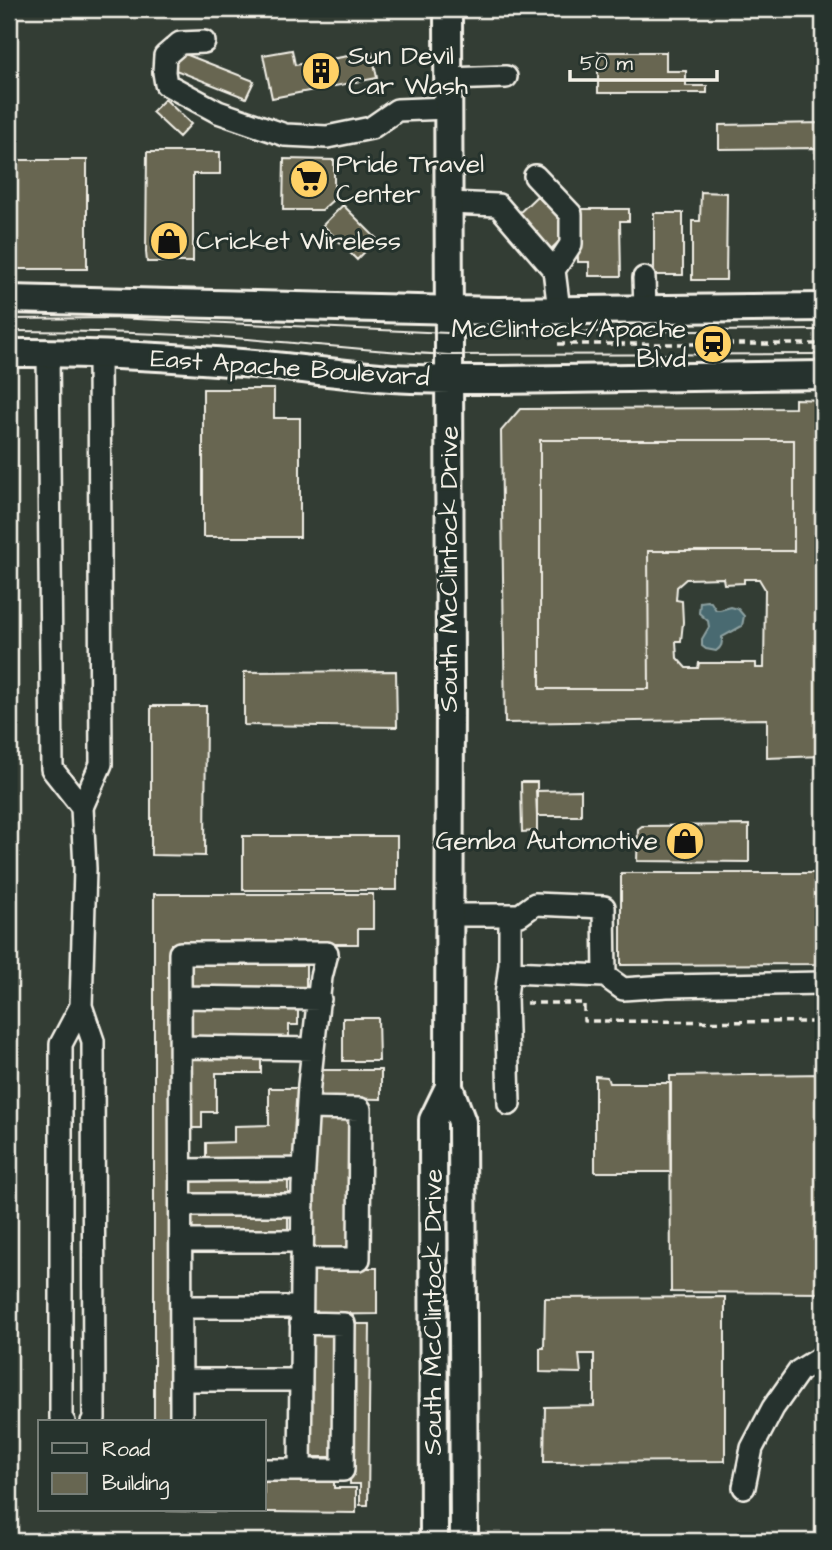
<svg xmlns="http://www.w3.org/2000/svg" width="832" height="1550" font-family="'Architects Daughter',sans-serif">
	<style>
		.water { fill: #4a6b71; stroke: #8ea1a1; stroke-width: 2 }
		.building { fill: #676651; stroke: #f4f1e8; stroke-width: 2; fill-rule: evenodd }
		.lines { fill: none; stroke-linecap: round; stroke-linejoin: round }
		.minor-casing { stroke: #f4f1e8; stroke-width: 26 }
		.major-casing { stroke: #f4f1e8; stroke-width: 32 }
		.path { stroke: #f4f1e8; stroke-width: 3.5; stroke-dasharray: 7 5; stroke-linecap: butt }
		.minor { stroke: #26332d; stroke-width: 21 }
		.major { stroke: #26332d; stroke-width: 26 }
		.tram { stroke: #f4f1e8; stroke-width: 2 }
		.labels { text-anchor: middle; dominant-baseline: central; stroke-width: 6; stroke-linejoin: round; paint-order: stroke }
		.poi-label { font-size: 26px; fill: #f4f1e8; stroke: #26332d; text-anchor: start }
		.street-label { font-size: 26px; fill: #f4f1e8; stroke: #26332d }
	</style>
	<rect width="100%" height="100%" fill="#333d34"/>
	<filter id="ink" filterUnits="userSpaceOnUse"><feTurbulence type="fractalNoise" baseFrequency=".0143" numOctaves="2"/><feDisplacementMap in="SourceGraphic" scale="14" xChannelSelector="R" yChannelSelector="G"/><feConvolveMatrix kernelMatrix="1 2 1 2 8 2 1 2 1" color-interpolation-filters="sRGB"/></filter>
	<g filter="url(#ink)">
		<path class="water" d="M707,601L711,602L716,610H720L731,607L738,609L744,616L742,626L722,637C722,644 722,647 716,651L706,649L702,646V639L709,627L708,621L699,613L700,602Z"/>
		<path class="building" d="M749,9H810V12L749,13Z
			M292,50L295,65L372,52L377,78L272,98L263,55Z
			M180,52L254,81L246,98L173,69Z
			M598,52H666V71H686V86H707V93H598Z
			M165,99L191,124L179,137L152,112Z
			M823,123V278H821L820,148L719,149V125Z
			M147,152H220V174H193V262H147L146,252Z
			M284,159L334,160V199L322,210H283Z
			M11,160H87V269H12Z
			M701,192L727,193L726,280H692V221H700Z
			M537,196L567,226V234L549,251L515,217Z
			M343,205L377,239L357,260L323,225Z
			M577,209H629V221H620L621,276H589V262H578Z
			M654,213H683V275H654Z
			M203,389H274V418H300V537H203Z
			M795,399L823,400V756L767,758V719L505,723L501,431L520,409L795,408ZM540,440H794V551H648L649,689H540ZM723,578L724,584L744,583V579H759L765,589L764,668H756V663H699L698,668H686L677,658L676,641H681L683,622L682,601L676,600L677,587L686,579Z
			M540,440H794V551H648L649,689H540Z
			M396,671L397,727L244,725V672Z
			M151,706H206L205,856L151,855Z
			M521,782H537V831L522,832Z
			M581,790V816H537L536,791Z
			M749,825V862L637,861L638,829L642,826Z
			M243,836H397V890H243Z
			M621,873H823V964L621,965Z
			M154,894H373V929H358V944H171V1422H154Z
			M189,961H306V989H189Z
			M188,1005H298V1025H289V1038H188Z
			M343,1018H378L379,1061H343Z
			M188,1055H261V1073H216V1112H202V1128H188Z
			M319,1070H381V1099L319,1098Z
			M823,1074V1293L671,1292L670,1076Z
			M595,1076L607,1077L609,1083H671V1172H595Z
			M269,1088H297L298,1161L206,1162V1143L234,1142V1126L269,1125Z
			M313,1116H351L352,1250H314Z
			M188,1177H288V1197H188Z
			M189,1214H288V1233L189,1234Z
			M305,1268H377V1314L305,1315Z
			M725,1297V1461L544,1462L545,1407L594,1406V1354H579L581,1373L540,1372V1348H544L545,1298Z
			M352,1324H370L368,1505H360V1484H350Z
			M306,1333H334V1457H306Z
			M264,1479L334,1480V1488H356V1513L166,1511L264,1510Z"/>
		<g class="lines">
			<defs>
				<path id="minor" d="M204,42L180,43L165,56L164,72L166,84L218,112L285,135L327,137L371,128L397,110L448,108
					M448,79L506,77
					M535,176L571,214V244L554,270
					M448,203L498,205L554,270L559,310
					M644,278L645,309
					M48,353L52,769L82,807
					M449,915H520L535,904L604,907L605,976L623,989L667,986L823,983
					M510,972L605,976
					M181,997L320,999
					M181,1047L313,1049
					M509,1104L506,996L510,964V915
					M181,1170L304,1169
					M181,1205H303
					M181,1241H302
					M302,1259H359L360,1109L308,1108
					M181,1307H301
					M181,1380H300
					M64,1422L61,1418V1044L81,1006
					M92,1422L94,1419L93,1041L81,1006L85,869L82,807L101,764L99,355
					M181,1422L180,953H327L321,977L309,1085L303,1186L300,1470H264
					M300,1470H343L344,1324L301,1323
					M744,1487L752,1448L773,1408L799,1371L823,1356"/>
				<path id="major" d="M448,9L450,687L449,1087L462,1122L464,1541
					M9,299L498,311L823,307
					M9,353C90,352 173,357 254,364C300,368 346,375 392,378C427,380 463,380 499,380L823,375
					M434,1541L433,1120L449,1087"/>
			</defs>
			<use href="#minor" class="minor-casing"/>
			<use href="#major" class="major-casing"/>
			<path class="path" d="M558,344H823
				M526,1003H584V1021L823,1022"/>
			<use href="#minor" class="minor"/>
			<use href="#major" class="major"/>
			<path class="tram" d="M9,319L114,318L448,333L823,330
				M9,331C84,331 159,333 234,338C306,343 376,352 448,355L823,354"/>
		</g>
	</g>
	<defs>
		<symbol id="building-disc" viewBox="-11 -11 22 22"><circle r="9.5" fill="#ffd166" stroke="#26332d"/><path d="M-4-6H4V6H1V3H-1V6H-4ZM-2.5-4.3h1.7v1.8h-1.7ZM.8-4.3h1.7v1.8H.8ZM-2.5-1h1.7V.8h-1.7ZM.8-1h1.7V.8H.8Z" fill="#111"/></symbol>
		<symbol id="supermarket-disc" viewBox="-11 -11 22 22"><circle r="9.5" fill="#ffd166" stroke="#26332d"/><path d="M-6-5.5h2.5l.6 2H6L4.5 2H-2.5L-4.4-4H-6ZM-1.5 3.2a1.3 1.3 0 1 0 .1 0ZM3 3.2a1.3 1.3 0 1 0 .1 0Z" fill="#111"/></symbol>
		<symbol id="shop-disc" viewBox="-11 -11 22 22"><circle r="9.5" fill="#ffd166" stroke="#26332d"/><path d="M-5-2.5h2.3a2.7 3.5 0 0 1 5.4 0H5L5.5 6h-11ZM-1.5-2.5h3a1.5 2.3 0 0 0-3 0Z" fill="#111"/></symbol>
		<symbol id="station-disc" viewBox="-11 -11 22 22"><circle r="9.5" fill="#ffd166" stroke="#26332d"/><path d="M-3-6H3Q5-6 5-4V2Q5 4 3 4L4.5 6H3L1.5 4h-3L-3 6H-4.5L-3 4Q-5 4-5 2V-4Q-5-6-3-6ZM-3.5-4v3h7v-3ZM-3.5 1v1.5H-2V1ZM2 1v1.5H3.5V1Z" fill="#111"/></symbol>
	</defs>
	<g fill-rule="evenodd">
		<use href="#building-disc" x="299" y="49" width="44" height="44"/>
		<use href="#supermarket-disc" x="287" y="157" width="44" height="44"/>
		<use href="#shop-disc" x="147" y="219" width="44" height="44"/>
		<use href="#station-disc" x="691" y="322" width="44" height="44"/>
		<use href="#shop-disc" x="663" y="819" width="44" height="44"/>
	</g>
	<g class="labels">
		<g class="poi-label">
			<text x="348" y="56">Sun Devil<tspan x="348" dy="30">Car Wash</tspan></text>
			<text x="336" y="164">Pride Travel<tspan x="336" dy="30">Center</tspan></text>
			<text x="196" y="241">Cricket Wireless</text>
			<text x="686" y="329" text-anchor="end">McClintock/Apache<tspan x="686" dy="30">Blvd</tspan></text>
			<text x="658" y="841" text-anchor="end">Gemba Automotive</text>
		</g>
		<g class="street-label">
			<text transform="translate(290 368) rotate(4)">East Apache Boulevard</text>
			<text transform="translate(449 569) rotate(-90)">South McClintock Drive</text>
			<text transform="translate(433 1312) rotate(-90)">South McClintock Drive</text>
		</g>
	</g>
	<rect width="832" height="1550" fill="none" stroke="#26332d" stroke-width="35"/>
	<rect x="18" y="18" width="797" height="1515" fill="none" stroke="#f4f1e8" stroke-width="2.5" filter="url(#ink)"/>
	<rect x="38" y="1420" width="228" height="91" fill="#26332d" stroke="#787f78" stroke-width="2"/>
	<rect x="52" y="1443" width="35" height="10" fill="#26332d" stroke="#787f78" stroke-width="2"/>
	<text x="102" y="1456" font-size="21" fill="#f4f1e8">Road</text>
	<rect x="52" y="1473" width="35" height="21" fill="#676651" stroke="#787f78" stroke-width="2"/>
	<text x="102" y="1490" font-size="21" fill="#f4f1e8">Building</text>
	<path d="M570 70v10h147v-10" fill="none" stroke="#f4f1e8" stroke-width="3.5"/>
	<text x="580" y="70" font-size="21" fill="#f4f1e8" stroke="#26332d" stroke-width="5" paint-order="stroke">50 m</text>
</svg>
